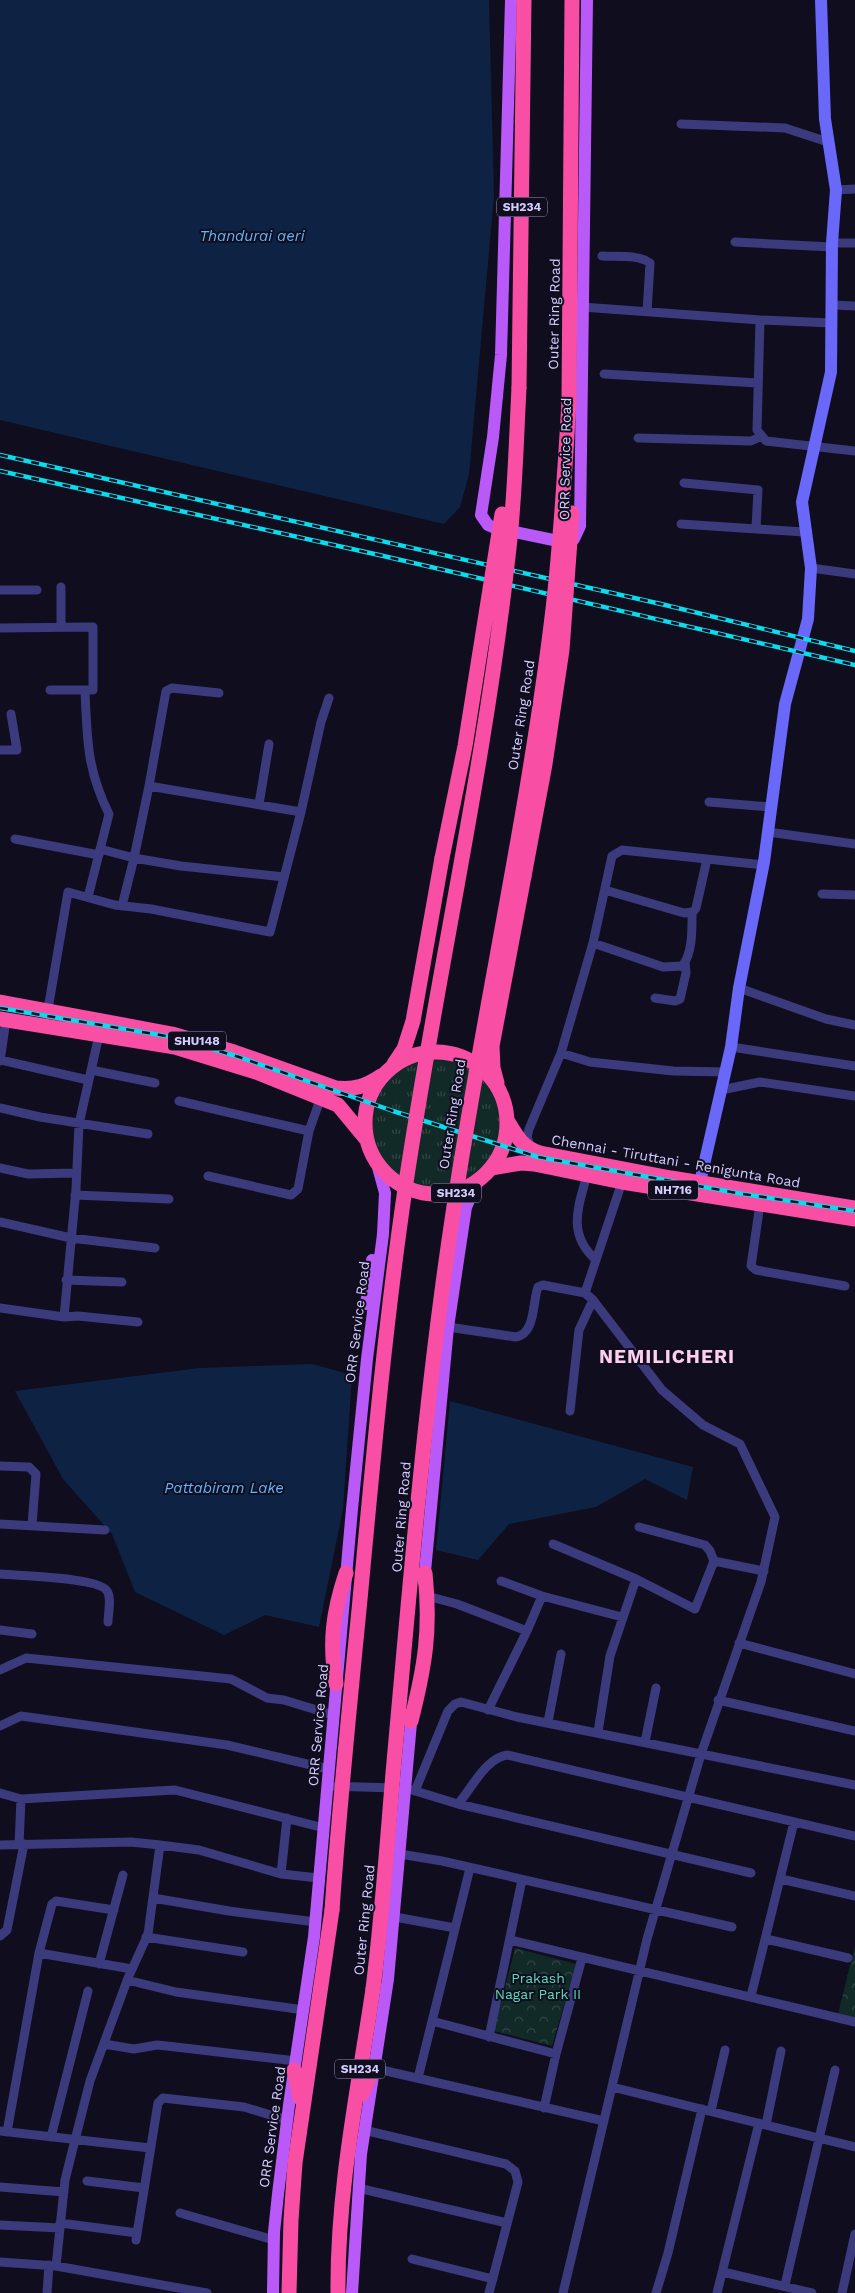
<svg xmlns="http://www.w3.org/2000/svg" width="855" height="2293" font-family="'Work Sans',sans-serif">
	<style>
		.grass { fill: url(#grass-tufts) }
		.forest { fill: url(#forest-crowns) }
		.water { fill: #0e2343 }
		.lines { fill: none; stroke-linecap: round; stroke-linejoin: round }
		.street { stroke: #3b3a7c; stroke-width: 9 }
		.secondary { stroke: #6968f9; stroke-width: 12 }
		.primary { stroke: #b959f8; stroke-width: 12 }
		.highway { stroke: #f84ea3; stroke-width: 15 }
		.rail-casing { stroke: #09dced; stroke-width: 4.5 }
		.rail { stroke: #100d1f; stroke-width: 2.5; stroke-dasharray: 8; stroke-linecap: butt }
		.highway-bridge { stroke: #f84ea3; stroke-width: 15 }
		.labels { text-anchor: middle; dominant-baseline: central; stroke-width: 4; stroke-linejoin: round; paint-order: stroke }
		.shield { fill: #100d1f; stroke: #9893ba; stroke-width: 1 }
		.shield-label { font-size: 12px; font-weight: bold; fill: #d2cdfd }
		.street-label { font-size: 14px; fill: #d2cdfd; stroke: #100d1f }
		.park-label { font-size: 14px; fill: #5ddab7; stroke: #100d1f }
		.water-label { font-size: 15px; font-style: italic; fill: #60b6f9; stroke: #100d1f }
		.district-label { font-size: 19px; font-weight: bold; letter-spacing: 1px; fill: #fdcfee; stroke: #100d1f }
	</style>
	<defs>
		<pattern id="grass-tufts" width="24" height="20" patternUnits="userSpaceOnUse" patternTransform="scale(1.25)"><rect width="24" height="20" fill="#112927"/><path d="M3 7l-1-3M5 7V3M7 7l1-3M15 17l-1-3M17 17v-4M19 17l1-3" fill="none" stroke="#334747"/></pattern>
		<pattern id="forest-crowns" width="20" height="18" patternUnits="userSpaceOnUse" patternTransform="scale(1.25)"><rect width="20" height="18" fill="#112927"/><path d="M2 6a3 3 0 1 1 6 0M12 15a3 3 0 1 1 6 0" fill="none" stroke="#334747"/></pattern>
	</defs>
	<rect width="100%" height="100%" fill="#100d1f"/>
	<path class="grass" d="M372 1124a65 65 0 1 1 130 0a65 65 0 1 1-130 0Z"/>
	<path class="forest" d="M855,1946V2018L838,2014Z
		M515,1948L576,1964L552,2046L494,2031Z"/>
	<path class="water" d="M0,0H489L494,196L469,474L460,507L444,524L0,420Z
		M312,1364L352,1375L343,1509L319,1627L265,1615L224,1635L135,1592L112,1534L63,1479L15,1391L200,1368Z
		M450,1401L693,1467L687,1500L645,1479L596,1507L509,1524L478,1560L436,1550Z"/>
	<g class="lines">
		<path class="street" d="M681,124L785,128L828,142
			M836,190L855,189
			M735,242L832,247
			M832,243H855
			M602,256C616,257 638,254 650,263L647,312
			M832,305L855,306
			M582,307L760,320
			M832,323L760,320L757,430L766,441L855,451
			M604,374L758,383
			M638,438L751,441L760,437
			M684,483L758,490L756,528
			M681,524L804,532
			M811,568L855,574
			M0,590H37
			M61,627V587
			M0,628L93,627V690H50
			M85,690C87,739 87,770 109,814L88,897
			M219,693L172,688L166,691L149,786L301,812L321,722L329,698
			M0,750H17L11,714
			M149,786L134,858L181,866L284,877
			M709,802L771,807
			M259,804L269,744
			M768,832L855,844
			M15,839L99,855
			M100,849L134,858L122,906
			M605,890L684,913L693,912L696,908L707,859
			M822,894L855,895
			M692,912C692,928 693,954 682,966L663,967L593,943L561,1053L590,1062L673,1071L725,1072
			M593,943L612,856L622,850L764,865
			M739,988L826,1019L855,1025
			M655,998L675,1001L680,999L686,973L685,962
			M47,1015L68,892L115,905L151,909L270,932L301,812
			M731,1047L855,1066
			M0,1060L88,1080
			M0,1061L6,1020
			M91,1070L155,1083
			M721,1090L760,1082L855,1096
			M179,1101L309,1131L321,1097
			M0,1108L40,1117L148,1134
			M531,1148L527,1137L529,1129L561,1053
			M0,1168L28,1174L76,1173
			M587,1175C578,1208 567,1234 596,1260
			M208,1176L291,1195L298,1189L309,1131
			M75,1195L169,1199
			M760,1204L751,1266L756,1270L845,1286
			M0,1222L71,1238L155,1248
			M66,1280L122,1282
			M0,1308L64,1317L76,1189L79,1124L99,1035
			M64,1317L78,1316L138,1322
			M448,1327L516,1337C536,1333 532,1303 538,1287L543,1285L585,1293
			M570,1411L579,1330L593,1300
			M0,1466L29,1467L36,1474L32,1525
			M0,1524L105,1530
			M639,1527L705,1545L710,1551L714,1561
			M553,1544L636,1579
			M0,1574C18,1576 99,1577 107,1591C112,1598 108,1614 108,1622
			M501,1581L542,1596
			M427,1596L457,1604L527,1631
			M0,1630L32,1634
			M739,1643L855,1674
			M0,1670L26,1658L231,1679L267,1698L284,1700L333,1715
			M718,1700L855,1731
			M488,1710L527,1631L542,1596L622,1617
			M548,1722L561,1654
			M0,1726L21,1716L227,1745L328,1769
			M598,1732L610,1656L636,1579L695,1609L714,1561L764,1571
			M645,1742L656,1688
			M327,1786L396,1788
			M412,1790L458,1804L751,1873
			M415,1791L448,1711L455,1704L461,1702L517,1717L855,1785
			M0,1793L21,1799L175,1790L324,1828
			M458,1804C471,1789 486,1758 507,1755L855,1836
			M0,1845L131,1842L160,1845L148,1934L128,1978L90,2081L75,2140L65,2180L56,2266
			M19,1845L21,1799
			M160,1845L199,1850L281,1874L319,1878
			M400,1854L442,1861L732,1927
			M281,1874L287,1818
			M781,1879L855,1896
			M153,1898L229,1911L316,1922
			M395,1917L455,1928
			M0,1936L7,1930L24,1844
			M146,1937L243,1952
			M766,1939L848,1958
			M510,1940L855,2022
			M39,1953L132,1969
			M99,1964L123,1875
			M127,1980L176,1992L304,2010
			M751,1996L794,1822
			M432,2021L556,2054L582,1958
			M489,2037L522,1880
			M104,2044L134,2049L157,2045L167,2046L296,2061
			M373,2068L604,2121
			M418,2078L470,1868
			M612,2087L855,2147
			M544,2108L556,2054
			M711,2111L725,2050
			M766,2125L781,2051
			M364,2130L506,2164L515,2171L518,2182L489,2293
			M0,2131L150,2148
			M7,2132L39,1953L52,1904L56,1901L114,1910
			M51,2137L88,1991
			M87,2181L144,2188
			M0,2187L64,2192
			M358,2188L507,2223
			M180,2213L274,2240
			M60,2223L137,2233
			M0,2225L60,2228
			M136,2240L157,2109L158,2103L163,2098L244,2107L287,2120
			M412,2259L493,2279
			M0,2262L56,2266L207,2293
			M723,2272L812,2293
			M785,2285L835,2070
			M47,2293L49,2265
			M563,2293L647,1939L701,1754L761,1582L775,1517L740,1444L703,1425L662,1390L593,1300L585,1293L622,1182
			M656,2293L668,2253L702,2109
			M717,2293L759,2123
			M842,2293L855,2234"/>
		<path class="secondary" d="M698,1191L731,1047L739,988L764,862L785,704L808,619L811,568L802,502L831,372L832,243L836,190L825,119L821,0"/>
		<path class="primary" d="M511,0L501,355L493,437L481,515L488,525L495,528L563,542L574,539L580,526L587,0
			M366,1304L372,1260
			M424,1582L448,1327L466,1207L479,1179
			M273,2293L274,2232L278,2194L289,2105L314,1937L352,1509L367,1359L383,1234L385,1193L376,1160
			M352,2293L361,2154L388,1979L412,1712"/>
		<path class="highway" d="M519,388L524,0
			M569,401L572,0
			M0,1002L172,1034L234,1052L336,1088C355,1090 366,1086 381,1076
			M0,1019L175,1047L256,1072L338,1105L367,1140
			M365 1123a71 71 0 1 1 142 0a71 71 0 1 1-142 0Z
			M394,1064L404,1049L413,1021L442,858
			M497,1083L493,1068L492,1046L524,876
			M507,1120C516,1135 522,1148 540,1153L671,1178L855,1208
			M491,1168L521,1163L534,1164L622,1182L855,1219
			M336,1684C329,1642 333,1612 346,1573
			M411,1721C425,1666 431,1630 425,1573
			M294,2070L300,2098
			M362,2094L373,2068
			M289,2293L291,2220L295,2163L332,1910
			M338,2293C337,2190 358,2090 373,1989"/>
		<defs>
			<path id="rail" d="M0,455L661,604L855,651
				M0,471L379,555L855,665
				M0,1008L172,1037L239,1057L393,1111L538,1157L737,1193L855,1211"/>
		</defs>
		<use href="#rail" class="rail-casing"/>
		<use href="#rail" class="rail"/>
		<path class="highway-bridge" d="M442,858L465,746L502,514
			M524,876L545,764L562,650L572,513
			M332,1910C339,1810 349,1710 359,1610C372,1472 384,1334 404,1196C435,983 484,772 508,557C515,501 516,444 519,388
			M373,1989C382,1917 387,1845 393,1773C410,1586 425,1398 453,1213C483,1011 529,812 553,609C561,540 565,471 569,401"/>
	</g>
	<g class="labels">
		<g class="shield">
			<rect x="497" y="197.5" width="50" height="19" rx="4"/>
			<rect x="168" y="1031.5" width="58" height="19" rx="4"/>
			<rect x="648" y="1180.5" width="50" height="19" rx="4"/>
			<rect x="431" y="1183.5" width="50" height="19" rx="4"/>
			<rect x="335" y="2059.5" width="50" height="19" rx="4"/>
		</g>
		<g class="shield-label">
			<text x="522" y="207">SH234</text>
			<text x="197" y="1041">SHU148</text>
			<text x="673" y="1190">NH716</text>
			<text x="456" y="1193">SH234</text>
			<text x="360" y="2069">SH234</text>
		</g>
		<g class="street-label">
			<text transform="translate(554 314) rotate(-89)">Outer Ring Road</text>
			<text transform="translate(565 459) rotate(-89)">ORR Service Road</text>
			<text transform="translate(521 715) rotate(-81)">Outer Ring Road</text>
			<text transform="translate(452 1114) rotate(-81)">Outer Ring Road</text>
			<text transform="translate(676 1161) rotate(10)">Chennai - Tiruttani - Renigunta Road</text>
			<text transform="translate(357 1322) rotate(-83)">ORR Service Road</text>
			<text transform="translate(401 1517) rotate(-85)">Outer Ring Road</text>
			<text transform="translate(318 1725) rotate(-85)">ORR Service Road</text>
			<text transform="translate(364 1920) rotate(-84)">Outer Ring Road</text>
			<text transform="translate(272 2127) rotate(-82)">ORR Service Road</text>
		</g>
		<g class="park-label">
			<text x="538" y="1978">Prakash<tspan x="538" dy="16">Nagar Park II</tspan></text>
		</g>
		<g class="water-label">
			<text x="252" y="236">Thandurai aeri</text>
			<text x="224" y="1488">Pattabiram Lake</text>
		</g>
		<g class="district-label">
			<text x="667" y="1356">NEMILICHERI</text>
		</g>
	</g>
</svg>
